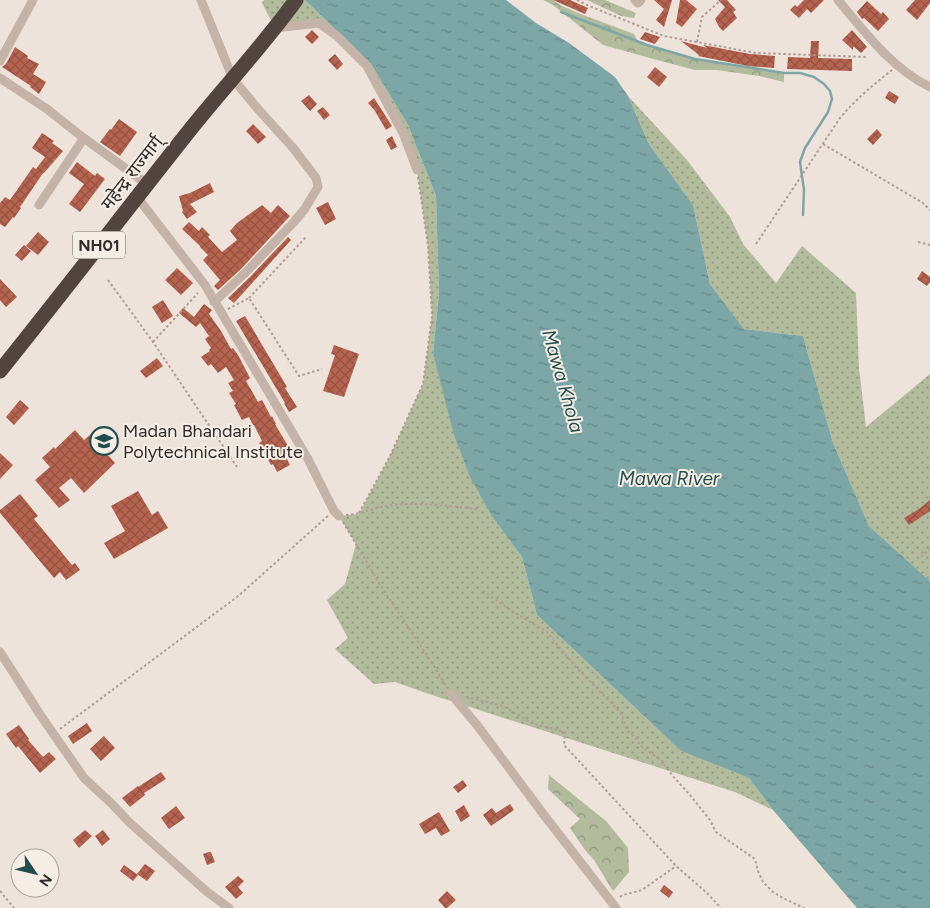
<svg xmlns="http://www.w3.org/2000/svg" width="930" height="908" font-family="Figtree,'Noto Sans Devanagari',sans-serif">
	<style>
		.green { fill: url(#green-dots) }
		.forest { fill: url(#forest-crowns) }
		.water { fill: url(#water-ripples) }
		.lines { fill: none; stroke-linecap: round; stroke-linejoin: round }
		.stream { stroke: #7da7a7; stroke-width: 2.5 }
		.building { fill: url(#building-cross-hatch) }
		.path { stroke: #af9d92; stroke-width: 2; stroke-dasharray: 2.5 2.5; stroke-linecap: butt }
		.street { stroke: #c4b3a8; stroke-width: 9 }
		.highway { stroke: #52443f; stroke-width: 15 }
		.labels { text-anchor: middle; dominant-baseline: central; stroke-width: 4; stroke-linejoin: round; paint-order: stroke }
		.shield { fill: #f6eee5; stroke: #6d6560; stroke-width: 1 }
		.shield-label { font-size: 16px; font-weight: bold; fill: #322a27 }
		.street-label { font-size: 18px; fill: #322a27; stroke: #f6eee5 }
		.poi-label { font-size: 18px; fill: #322a27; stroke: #f6eee5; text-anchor: start }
		.water-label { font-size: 19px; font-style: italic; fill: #224d4e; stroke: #f6eee5 }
	</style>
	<defs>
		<pattern id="green-dots" width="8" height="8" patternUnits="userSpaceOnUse" patternTransform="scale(1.25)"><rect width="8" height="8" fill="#b2bb9c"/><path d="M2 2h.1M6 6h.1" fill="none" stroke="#91987f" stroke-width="1.8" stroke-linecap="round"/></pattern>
		<pattern id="forest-crowns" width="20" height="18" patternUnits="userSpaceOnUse" patternTransform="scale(1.25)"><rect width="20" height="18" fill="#b2bb9c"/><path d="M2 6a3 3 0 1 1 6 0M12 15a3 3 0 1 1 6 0" fill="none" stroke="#91987f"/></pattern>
		<pattern id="water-ripples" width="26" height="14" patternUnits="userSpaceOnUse" patternTransform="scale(1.25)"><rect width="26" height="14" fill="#7da7a7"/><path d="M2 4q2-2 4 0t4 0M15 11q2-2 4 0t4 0" fill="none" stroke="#678888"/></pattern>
		<pattern id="building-cross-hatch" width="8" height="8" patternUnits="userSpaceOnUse" patternTransform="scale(1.25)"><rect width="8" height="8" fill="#b6634f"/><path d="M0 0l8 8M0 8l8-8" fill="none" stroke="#955242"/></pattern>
	</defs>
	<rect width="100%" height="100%" fill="#eee3da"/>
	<path class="green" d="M264,0H305L371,64L408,125L436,196L439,293L433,353L493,518L522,557L537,615L681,751L749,778L773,810L735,792L429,694L395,682L374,684L335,649L348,638L327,600L345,584L356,544L339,516L359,514L390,456L423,384L432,316L428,246L417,170L367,66L319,23L275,28L262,3Z
		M628,96L687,160L730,217L743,244L776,283L802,246L856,293L859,368L866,427L930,374V581L869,526L833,443L803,336L744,329L710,284L693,205L649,144Z"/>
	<path class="forest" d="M543,0H553L560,5L578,13L634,34L638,42C685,60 735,65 784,73V82L759,76L717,70H695L646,57L603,45L553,5Z
		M587,0H605L636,13L634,18L621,16Z
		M549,775L607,822L628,848L629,872L613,891L594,860L585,850L570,828L580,819L548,789Z"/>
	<path class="water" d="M305,0H506L536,23L569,43L615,77L628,96L649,144L693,205L710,284L744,329L803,336L833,443L869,526L930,581V908H857L773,810L749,778L681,751L537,615L522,557L493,518L470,477L454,435L433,353L439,293L436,196L408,125L371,64Z"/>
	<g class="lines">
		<path class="stream" d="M561,12L647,45L695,59L784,73H800L814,77L824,84L830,91L832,99L828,112L805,148L800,162L804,190L803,215"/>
	</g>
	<path class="building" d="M553,0H570L588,8L585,14Z
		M654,0H672L664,27L656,20L664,9Z
		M680,0H686L697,9L682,27L676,23Z
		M718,0H727L736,10L733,12L737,18L723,31L719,27L715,19L725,7Z
		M804,0H824L811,13L807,9L799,18L790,10L795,5L797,7Z
		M915,0H930V3L917,20L906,10Z
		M867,1L881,14L883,12L889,19L878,31L864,18L862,19L857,12Z
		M312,30L319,37L312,44L305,37Z
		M852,30L867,47L861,53L853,46V50L842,40Z
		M645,32L660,37L655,44L640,39Z
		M681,41L707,48L703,45L750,54L775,56L774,68L748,66L698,56L699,55Z
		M811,41H819L818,58L852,59V71L787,69L788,57L810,58Z
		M15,47L28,56L27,58L39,64L33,74L46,82L39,94L30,87L31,86L2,67L6,64Z
		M335,54L343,64L337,70L328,60Z
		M655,67L667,77L659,87L647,77Z
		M889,91L899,97L895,104L885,98Z
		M309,95L317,104L310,111L301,101Z
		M374,98L392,126L386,130L375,111L368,103Z
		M323,107L330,115L324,120L317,111Z
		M119,119L137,132L120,156L100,142L110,129L111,130Z
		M253,124L266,137L258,144L246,131Z
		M877,129L882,135L873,145L867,139Z
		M42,133L54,141L52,143L63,151L44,173H43L20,207L21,208L14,218L13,217L5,227L0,224V203L5,197L10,200L33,167L36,169L45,157L32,148Z
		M392,136L397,147L391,150L386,140Z
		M77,162L95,176L97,173L105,179L80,212L69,204L84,184L69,173Z
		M210,183L214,192L190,204L197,212L187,219L182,212L183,211L179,196L190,193Z
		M328,202L336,219L325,225L316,208Z
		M262,205L271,213L278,205L290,216L241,269L218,290L214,286L220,280L203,260L208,255L200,247V246L182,229L189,222L199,231L202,227L210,235L208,237L222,252L237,240L230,231L237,223Z
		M38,232L49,242L38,255L26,246Z
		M288,237L291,240L234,303L228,298L250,277Z
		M24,245L31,251L22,261L15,255Z
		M177,268L193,283L181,295L165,280Z
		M922,271L930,277V282L927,286L917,279Z
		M0,279L17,297L6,307L0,300Z
		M163,300L173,316L162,323L152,307Z
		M204,304L212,310L209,314L221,331L231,349L233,348L238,355L250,378L246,381L258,402L262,400L271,417L272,416L276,424H275L288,446H287L292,455L286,457L290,465L277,472L273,464L271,465L259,443L262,441L254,425H253L249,417L242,420L234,405L236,404L229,393L233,391L228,383L234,380L226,367L218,373L211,364L208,366L201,357L210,351L209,350L211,348L205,339L209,336L200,323L196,327L179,313L183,308L194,317Z
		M245,316L287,387L285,388L297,407L289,412L284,403H285L236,321Z
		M334,345L359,354L344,397L323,391L335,355L331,354Z
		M157,358L163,366L146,378L140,371Z
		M20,400L29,408L14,425L6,417Z
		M97,429L106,439L99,445L115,463L84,493L71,478L59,488L70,500L59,508L35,480L50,467L42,458L54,447L55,449L75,430L84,440Z
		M0,453L13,465L0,479Z
		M138,491L152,515L158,511L168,528L114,559L104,543L125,531L111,506Z
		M20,494L38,516L34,519L72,565L75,563L80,570L66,580L60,572L54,578L0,513V510Z
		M930,500V511L909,525L904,518L919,509Z
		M87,723L92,731L73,744L68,736Z
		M19,725L29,739L28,740L43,757L49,752L56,759L40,773L18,746L16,748L6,734Z
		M104,736L115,748L101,761L90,749Z
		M161,772L166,779L144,793L145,795L130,807L122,798L138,786V787Z
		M463,780L467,786L458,793L453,787Z
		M510,804L514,810L491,826L483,815L492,808L496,813Z
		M464,805L470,816L461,822L455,811Z
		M176,806L185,818L169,829L161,818Z
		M439,812L450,831L441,836L436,828L425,834L419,824Z
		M85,830L92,836L79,848L73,840Z
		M103,830L110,839L102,846L95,836Z
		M209,852H211L215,862L207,865L203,854Z
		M145,864L155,871L147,881L137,874Z
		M124,865L138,875L133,881L120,871Z
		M238,876L244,881L238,887L243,893L236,899L225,887Z
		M664,885L673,892L669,898L660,891Z
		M447,891L456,900L447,908H445L438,900Z"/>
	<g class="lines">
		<path class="path" d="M577,0L589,6L664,36L756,53L868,57
			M697,42L702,17L721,0
			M823,144L923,203L930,210
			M918,242L930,245
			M756,244L840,118C855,100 873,85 892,70
			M108,280L153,342L237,467
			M249,298L306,237
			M228,309L249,298L299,376L322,369
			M153,342L198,293
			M359,513L390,456L423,384L432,316L428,246L418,177
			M346,515C362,514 376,507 392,505C421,502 448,506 477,509
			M343,522L379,583L434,666L447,688
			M921,557L930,549
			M483,591L512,611L547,632L573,664L621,713L627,730L636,739L641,746L662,761L672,775L690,795L710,820L716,832L755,859L758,871L763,882L773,892L783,898L804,908
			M466,697L503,706L532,723L565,732L564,745L676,866L707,893L721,908
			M60,729L237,597L328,516
			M0,891L14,908
			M620,897L623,895L642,890L676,866"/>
		<path class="street" d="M201,0L233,79L258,109L294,149L316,178L318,187L304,210L293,223L245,273L214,302
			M635,0L638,3L641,0
			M838,0C865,32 891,68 930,87
			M275,28L319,23L337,36L367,66L403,133L417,170
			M0,61L33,0
			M0,78L47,109L81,136L147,184
			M137,197L205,285L308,459L334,511L339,516
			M39,205L84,138
			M0,652L41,716L84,778L111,803L129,822L206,891L229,908
			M451,694L477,725L544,815L616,908"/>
		<path class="highway" d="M0,371C65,290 128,208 193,126C227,84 264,44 296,0"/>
	</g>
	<defs>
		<symbol id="university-ring" viewBox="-11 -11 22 22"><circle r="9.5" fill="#f6eee5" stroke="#224d4e" stroke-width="1.5"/><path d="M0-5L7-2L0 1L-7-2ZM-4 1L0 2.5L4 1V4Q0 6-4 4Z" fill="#224d4e"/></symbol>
	</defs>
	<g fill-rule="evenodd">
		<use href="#university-ring" x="88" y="425" width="32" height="32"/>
	</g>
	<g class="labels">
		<rect class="shield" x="73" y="231.5" width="52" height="27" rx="4"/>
		<g class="shield-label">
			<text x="99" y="245">NH01</text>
		</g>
		<g class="street-label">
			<text transform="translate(132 173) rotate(-52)">महेन्द्र राज्मार्ग्</text>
		</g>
		<g class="poi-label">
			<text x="123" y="431">Madan Bhandari<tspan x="123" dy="21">Polytechnical Institute</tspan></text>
		</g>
		<g class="water-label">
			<text transform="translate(563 381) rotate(74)">Mawa Khola</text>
			<text x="669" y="478">Mawa River</text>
		</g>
	</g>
	<g transform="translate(35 873) rotate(125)"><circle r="24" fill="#f6eee5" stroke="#a8a099"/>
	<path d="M0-4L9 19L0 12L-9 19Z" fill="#224d4e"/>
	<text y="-8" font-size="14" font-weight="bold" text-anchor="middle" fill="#322a27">N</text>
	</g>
</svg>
